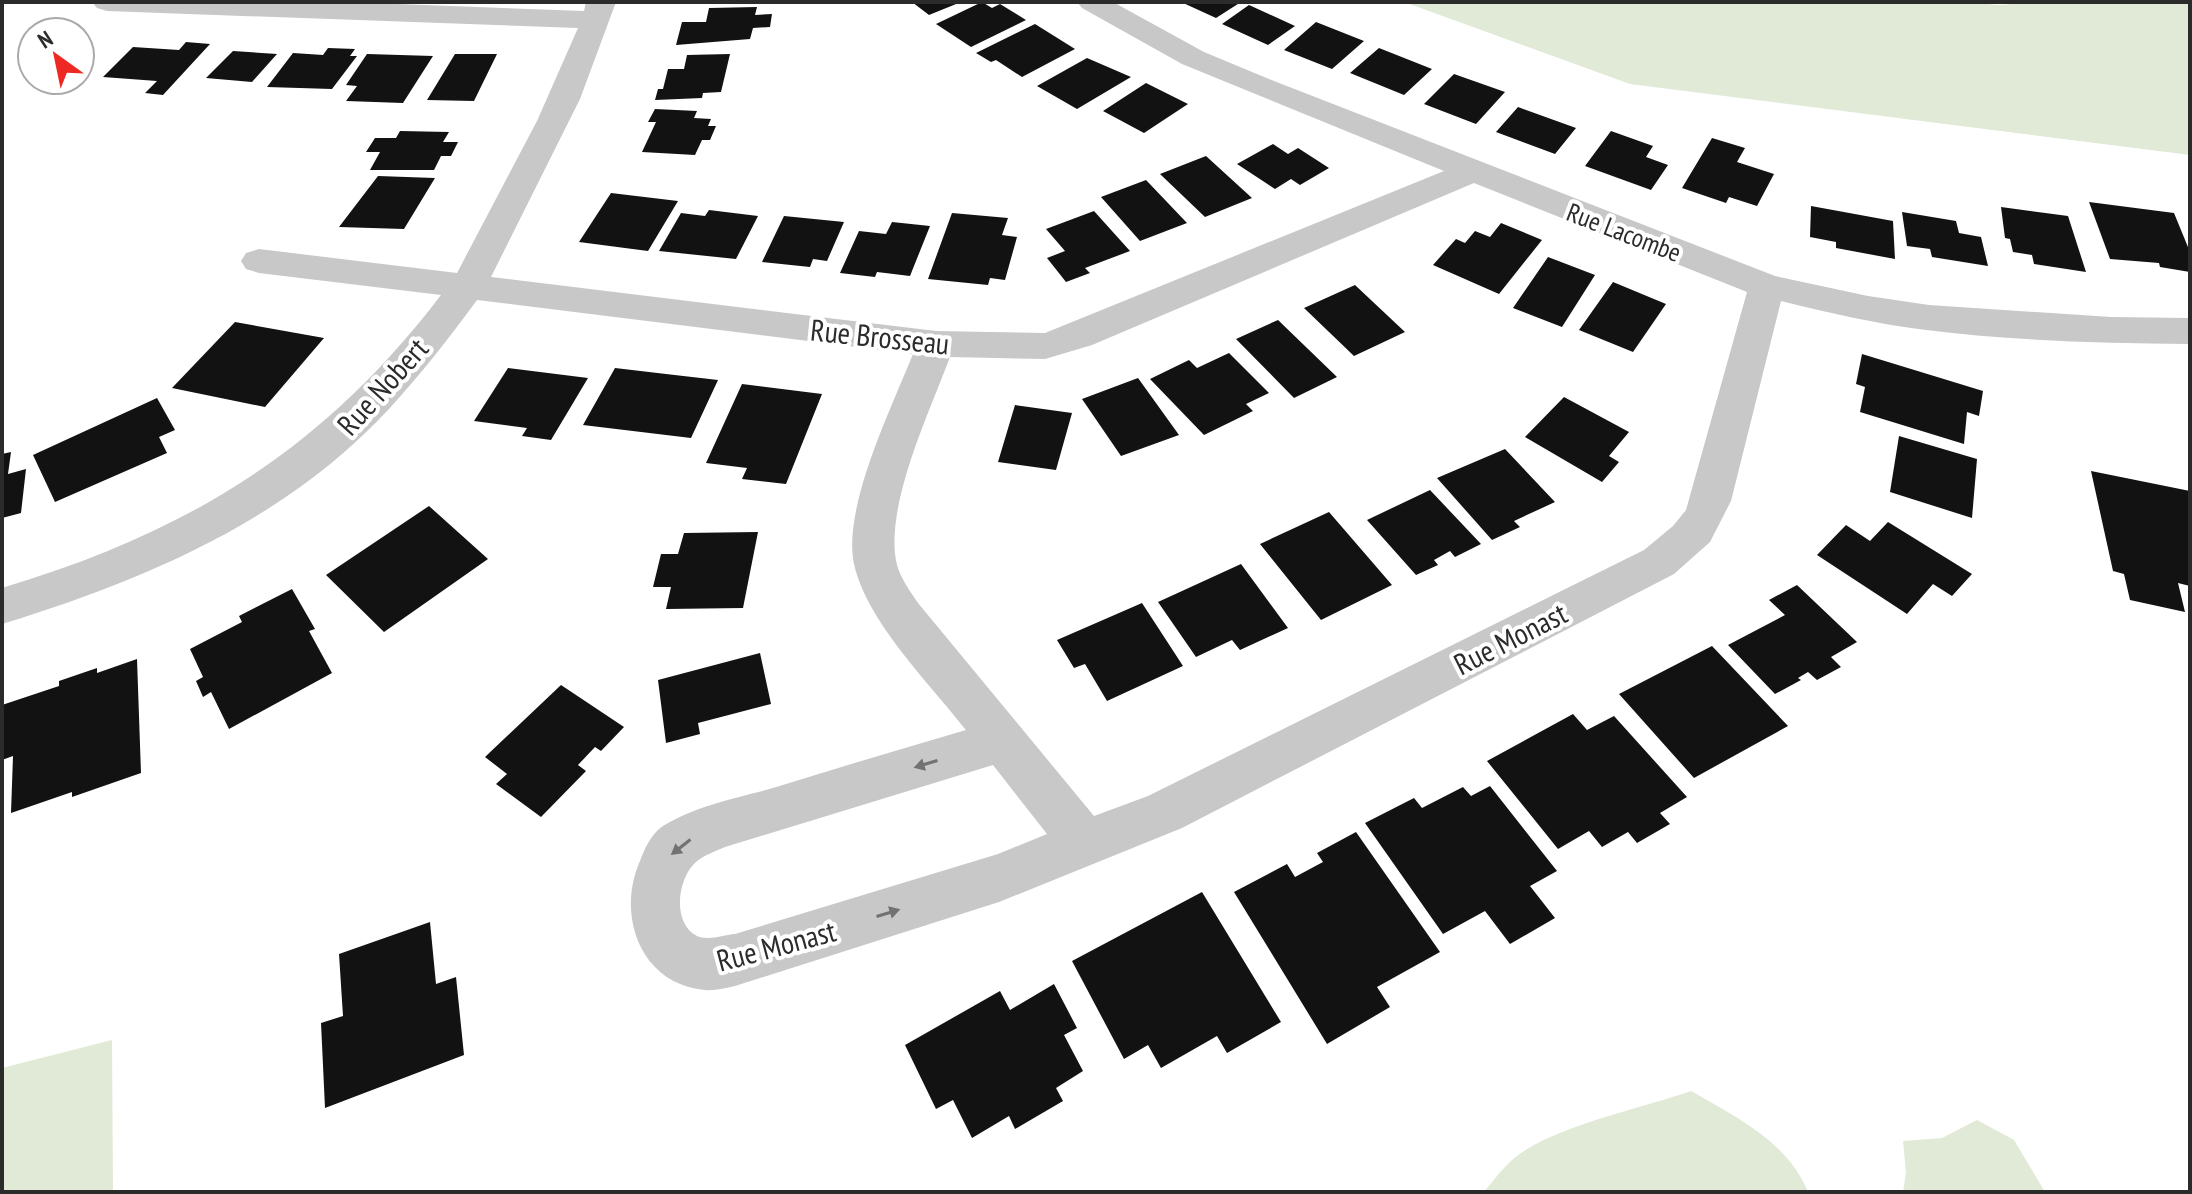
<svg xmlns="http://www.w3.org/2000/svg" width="2192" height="1194" font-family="'PT Sans Narrow',sans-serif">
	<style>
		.green { fill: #e0ead7 }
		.building { fill: #121212 }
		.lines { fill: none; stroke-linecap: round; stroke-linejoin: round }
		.minor { fill: #c8c8c8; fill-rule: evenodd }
		.oneway { fill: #727272 }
		.labels { text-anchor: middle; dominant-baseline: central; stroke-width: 8; stroke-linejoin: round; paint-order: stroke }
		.far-street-label { font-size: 26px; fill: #2b2b2b; stroke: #fff }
		.street-label { font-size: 30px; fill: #2b2b2b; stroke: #fff }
	</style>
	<rect width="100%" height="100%" fill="#fff"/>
	<path class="green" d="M1404,2H1968L1998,5L2040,2H2190V155L1630,84Z
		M112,1040L113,1192H2V1068Z
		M1691,1091C1736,1117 1787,1141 1808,1192H1484C1493,1181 1502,1169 1512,1160C1549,1127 1643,1108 1691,1091Z
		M1977,1120L2014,1140L2045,1192H1903L1906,1172L1903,1141L1942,1138Z"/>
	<path class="building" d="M912,2H961L929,15Z
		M982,2L992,8L1000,4L1026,20L971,47L936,24Z
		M1181,2H1241L1216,18Z
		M1249,5L1295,26L1268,45L1222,24Z
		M757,7L755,15L772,14L770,27L753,28L750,39L676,45L682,22H706L709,8Z
		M1316,22L1364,41L1332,69L1284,50Z
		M1035,24L1075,49L1022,77L996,60L991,62L976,53Z
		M186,42L210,44L163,95L145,93L157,81L103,77L133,47L179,50Z
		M328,48L355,49L350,56H357L332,89L267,87L293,53L323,55Z
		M1379,48L1432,69L1404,95L1350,73Z
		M233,51L277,54L252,82L206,78Z
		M367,54L433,56L403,103L346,101L357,86L346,85Z
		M455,54H497L474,101L427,100Z
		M730,54L721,92L703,93L702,98L655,100L658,89H663L668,69H684L687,55Z
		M1087,58L1131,77L1077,109L1037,86Z
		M1454,74L1505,92L1476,124L1424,104Z
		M1146,83L1188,104L1144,133L1103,111Z
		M1518,107L1576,128L1555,154L1496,132Z
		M655,109L697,111L694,118L711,119L708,126H716L710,140H702L695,155L642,152L656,122H648Z
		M400,131L449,132L443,142H458L451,156H441L434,170H370L380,152H366L375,138H396Z
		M1611,131L1653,146L1646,157L1668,165L1651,190L1585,166Z
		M1712,138L1745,148L1737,162L1774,174L1757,206L1729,197L1726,203L1682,188Z
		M1273,144L1288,154L1298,148L1329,168L1300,185L1291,179L1275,189L1237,164Z
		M1206,156L1252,198L1205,217L1160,174Z
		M378,176L435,178L404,229L339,227Z
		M1146,180L1187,223L1140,241L1101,197Z
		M611,193L678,201L648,251L579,242Z
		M2089,202L2174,213L2190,252V272L2160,267L2159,263L2110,259Z
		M1811,206L1893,221L1895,259L1836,248V242L1810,237Z
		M2001,207L2068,216L2086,272L2034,264L2032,255L2013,252L2010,239L2005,238Z
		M709,210L758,216L736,259L659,251L681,213L705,216Z
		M1094,211L1130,251L1085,268L1090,273L1066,282L1047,258L1065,251L1046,229Z
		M1902,212L1956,221L1959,233L1981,237L1988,266L1932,257L1930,249L1907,246Z
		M952,213L1008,218L1002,235L1017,237L1005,280L990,278L988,285L928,279Z
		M784,216L844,222L827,261L813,259L810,267L762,262Z
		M892,222L930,226L910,276L877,272L875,277L840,273L859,231L886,234Z
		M1501,223L1542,240L1499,294L1433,265L1456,239L1465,243L1475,231L1490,237Z
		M1548,257L1595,275L1562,327L1513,308Z
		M1613,282L1666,304L1633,352L1579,330Z
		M1355,285L1405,332L1354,356L1304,308Z
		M1278,320L1337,377L1294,398L1236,339Z
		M235,322L324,338L265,407L172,388Z
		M1229,353L1269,393L1246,404L1253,411L1204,435L1150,379L1189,360L1197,368Z
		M1862,354L1983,391L1979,416L1967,412L1964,444L1860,412L1865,387L1856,384Z
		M508,368L588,378L551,440L522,436L527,428L474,421Z
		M615,368L666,374L718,380L691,438L583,425Z
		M1138,378L1179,435L1121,456L1082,399Z
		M742,384L822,394L786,484L742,479L747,468L706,463Z
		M1564,397L1629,432L1609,456L1619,462L1602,482L1525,437Z
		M157,398L175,430L159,437L167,453L55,502L33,455Z
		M1015,405L1072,413L1056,470L998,462Z
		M1899,436L1977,459L1972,518L1890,492Z
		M1505,449L1555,502L1514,521L1520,527L1492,540L1437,478Z
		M11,452L8,474L26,469L21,513L2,518V454Z
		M2091,471L2190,491V586L2178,583L2185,612L2130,600L2124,574L2113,571Z
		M1430,490L1481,544L1455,557L1450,551L1434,560L1438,565L1416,575L1367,520Z
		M429,506L488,559L384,632L326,575Z
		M1329,512L1392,585L1321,620L1260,544Z
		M1888,522L1972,574L1952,596L1933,584L1907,614L1817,555L1846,525L1870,541Z
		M758,532L743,608L666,609L671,587H653L661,554H678L684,533Z
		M1241,564L1288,628L1240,650L1232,640L1196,657L1158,602Z
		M1797,585L1857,642L1831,657L1841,667L1817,680L1808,672L1798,678L1801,680L1775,694L1728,645L1785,615L1769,600Z
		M292,589L315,629L309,631L332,673L229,729L211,692L203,697L196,681L203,677L190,649L242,622L239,616Z
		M1142,603L1183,666L1107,701L1085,664L1074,668L1057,640Z
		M1712,646L1788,726L1694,778L1619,694Z
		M760,653L771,704L698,723L700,734L666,743L658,680Z
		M137,659L141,773L72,797V792L11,813L13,756L2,760V705L59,686V681L97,668V673Z
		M561,685L624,727L601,751L595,747L578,765L586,771L541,817L496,784L507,774L485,757Z
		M1573,714L1587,730L1614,716L1687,797L1660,813L1670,824L1637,843L1628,832L1602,847L1589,831L1558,849L1487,761Z
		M1490,786L1557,871L1530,886L1555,918L1510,944L1485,911L1443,934L1365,823L1414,798L1422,808L1463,787L1471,796Z
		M1356,832L1440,952L1377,987L1390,1007L1327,1044L1234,892L1287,864L1295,877L1323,862L1317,853Z
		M1202,892L1281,1022L1227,1053L1217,1036L1161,1068L1148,1045L1124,1059L1072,961Z
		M430,922L436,984L456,977L464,1055L325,1108L321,1023L343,1016L339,954Z
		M1054,984L1077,1028L1064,1035L1083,1071L1056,1088L1063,1101L1015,1129L1009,1116L972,1138L953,1100L936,1109L905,1045L1000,991L1010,1010Z"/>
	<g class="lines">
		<path class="minor" d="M92,2H345L584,11L586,2H616L580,99L491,277L936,331L1045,333L1444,171L1182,64L1082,8L1077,2H1113L1204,52L1274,81L1775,276L1868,296L1929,305L2111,317L2190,318V344C2103,343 2013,341 1926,330C1877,324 1829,313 1781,301L1731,501L1710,542L1674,574L1182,828L999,902L735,986C725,988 715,991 705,990C640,984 616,915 640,861C645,848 651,834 663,826C695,806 737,798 773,788C837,768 901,749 966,730C930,684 867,622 854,564C842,508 892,407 913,354L477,300C449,338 421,374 389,409C285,521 145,580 2,624V588C188,532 322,451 441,295L259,273L246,269L241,261L246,253L259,249L457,273L537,121L578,28L107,11L97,8ZM1474,183L1747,292L1686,510L1673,526L1644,550L1148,796L1094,816L918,603C910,591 901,579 897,565C883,509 930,411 950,357L1045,359L1092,345ZM993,765L1047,834L998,854L735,934C723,935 708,941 697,936C671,923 678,877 696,862C704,855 716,851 725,847Z"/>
	</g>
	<defs><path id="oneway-solid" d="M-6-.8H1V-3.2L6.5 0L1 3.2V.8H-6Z" transform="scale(2)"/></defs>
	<g class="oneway">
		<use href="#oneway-solid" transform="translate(926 764) rotate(163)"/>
		<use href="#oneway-solid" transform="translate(681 847) rotate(142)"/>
		<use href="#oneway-solid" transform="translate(888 913) rotate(-17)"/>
	</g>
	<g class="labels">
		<g class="far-street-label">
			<text transform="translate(1624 232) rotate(21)">Rue Lacombe</text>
		</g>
		<g class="street-label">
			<text transform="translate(880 336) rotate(6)">Rue Brosseau</text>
			<text transform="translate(382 386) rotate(-48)">Rue Nobert</text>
			<text transform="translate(1510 638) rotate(-27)">Rue Monast</text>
			<text transform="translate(776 945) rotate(-15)">Rue Monast</text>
		</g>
	</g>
	<rect width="2192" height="1194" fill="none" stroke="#2b2b2b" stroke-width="8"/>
	<g transform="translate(56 56) rotate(327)"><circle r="38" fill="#ffffff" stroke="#aaaaaa" stroke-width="2"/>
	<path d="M0-6L14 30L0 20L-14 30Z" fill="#ee2822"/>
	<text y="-12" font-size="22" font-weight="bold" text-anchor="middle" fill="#2b2b2b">N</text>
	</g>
</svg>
